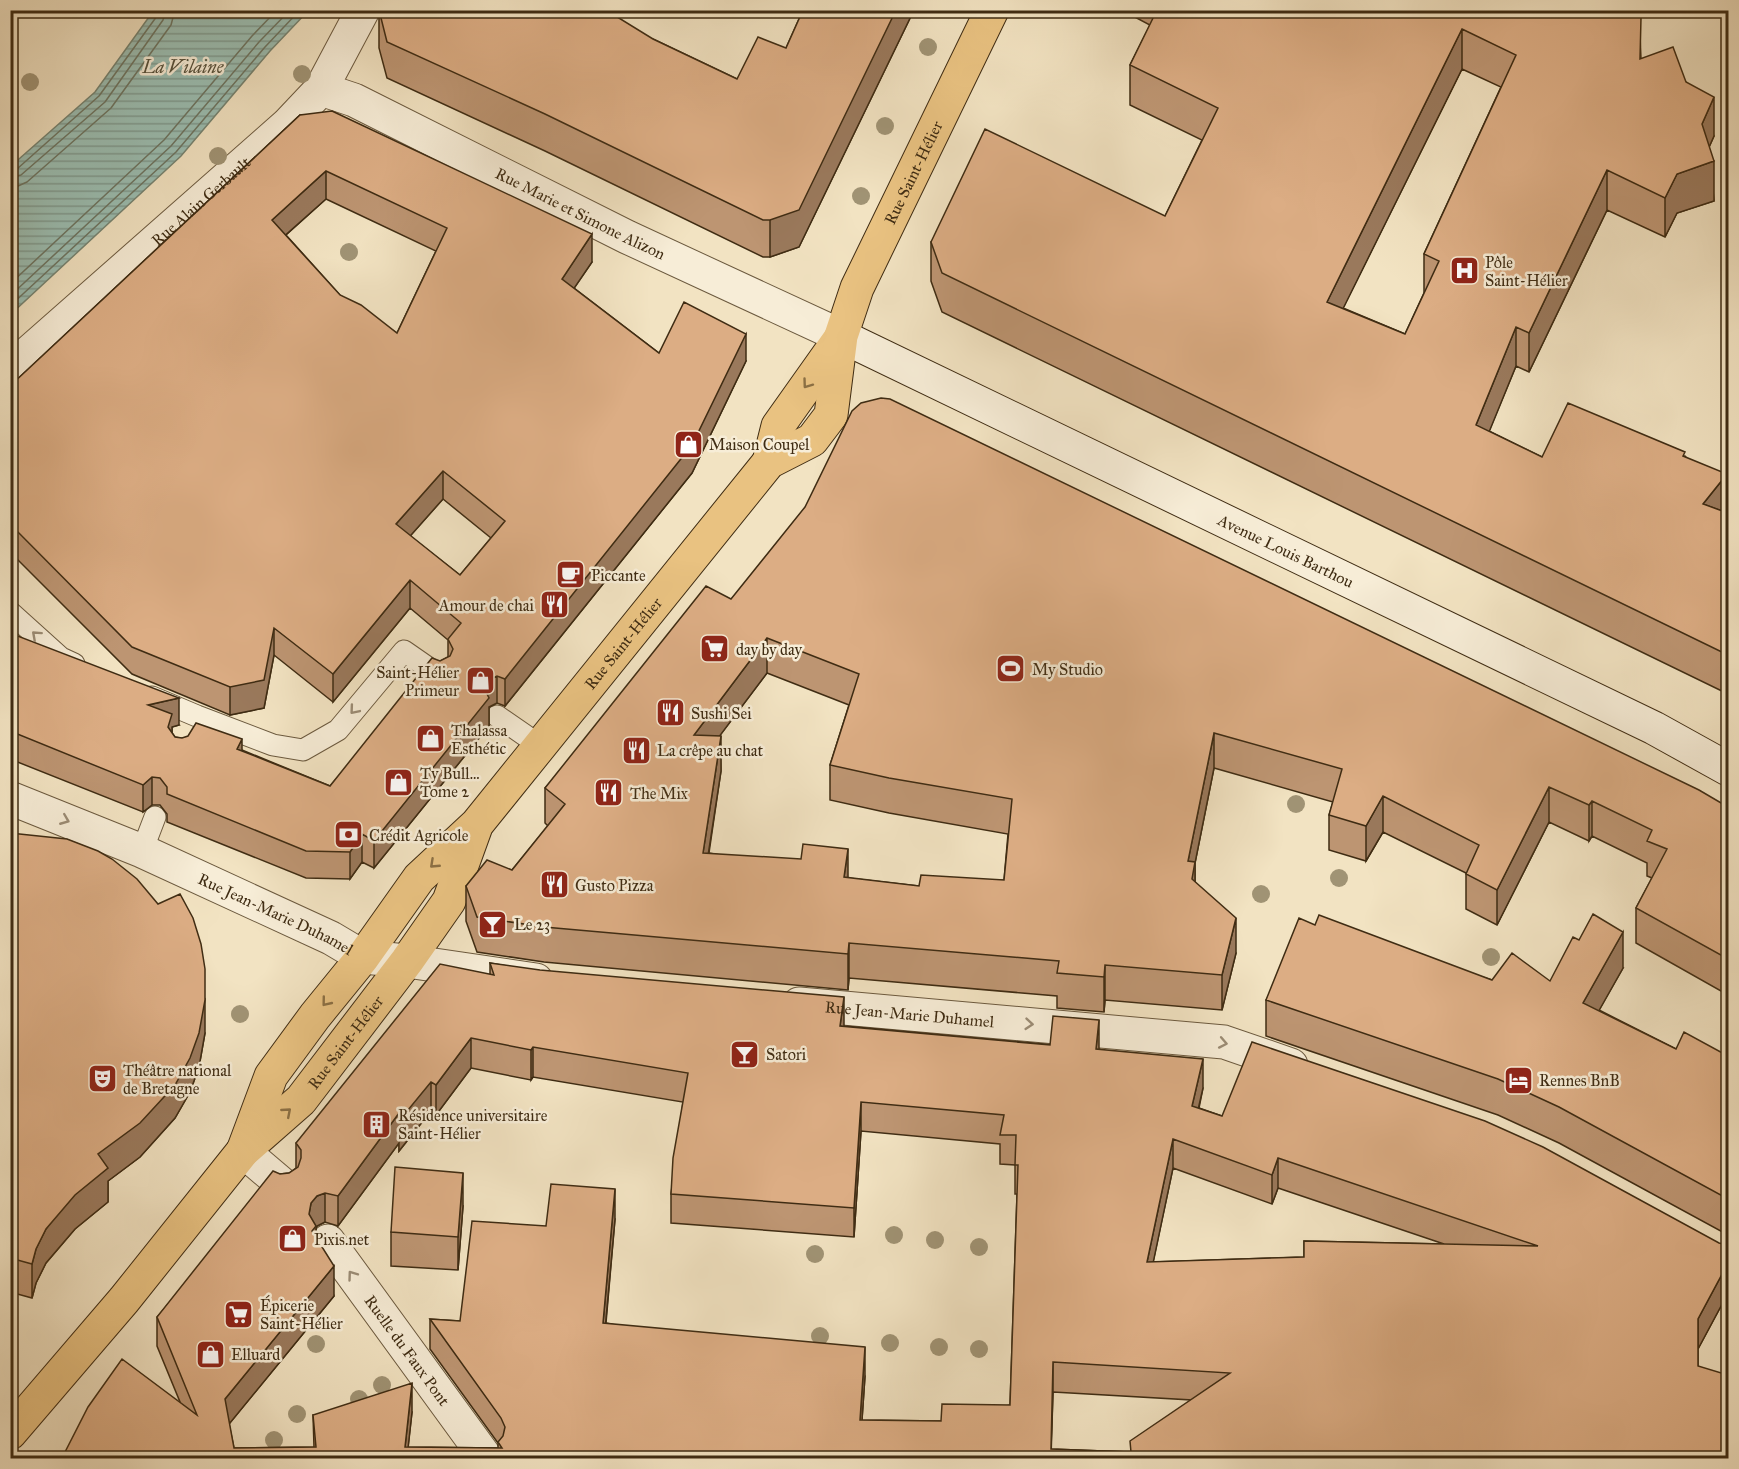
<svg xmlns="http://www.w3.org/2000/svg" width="1739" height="1469" font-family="'IM FELL Great Primer',serif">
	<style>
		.water { fill: url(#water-rules); stroke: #768472; stroke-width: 1.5 }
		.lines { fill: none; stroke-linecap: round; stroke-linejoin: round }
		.shore { stroke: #6d7562; stroke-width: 1.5 }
		.lane-casing { stroke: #6c5a3f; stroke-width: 23 }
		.street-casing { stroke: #6c5a3f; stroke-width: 35 }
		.secondary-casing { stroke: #3f2c13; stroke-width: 35 }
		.primary-casing { stroke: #3f2c13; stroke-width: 35 }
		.lane { stroke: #f7edd7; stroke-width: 21 }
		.street { stroke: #f7edd7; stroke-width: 33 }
		.secondary { stroke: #f7edd7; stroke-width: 33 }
		.primary { stroke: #e9c281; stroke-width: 33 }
		.tree { fill: #a09374 }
		.wall { fill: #bd9572; stroke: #3f2c13; stroke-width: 1.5; fill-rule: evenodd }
		.shaded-wall { fill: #9a795c; stroke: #3f2c13; stroke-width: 1.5 }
		.building { fill: #dcad84; stroke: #3f2c13; stroke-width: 1.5; fill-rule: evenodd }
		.oneway { stroke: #8c7044 }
		.oneway2 { stroke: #9b8c75 }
		.labels { text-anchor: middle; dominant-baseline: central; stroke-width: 5; stroke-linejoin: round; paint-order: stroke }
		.street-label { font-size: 16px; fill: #3f2c13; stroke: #f7edd7 }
		.poi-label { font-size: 16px; fill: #3f2c13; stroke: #f7edd7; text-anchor: start }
		.water-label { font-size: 18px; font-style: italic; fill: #56503b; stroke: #f7edd7 }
	</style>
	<defs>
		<pattern id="water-rules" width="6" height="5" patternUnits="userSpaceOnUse" patternTransform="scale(1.5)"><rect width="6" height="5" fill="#9bbeb2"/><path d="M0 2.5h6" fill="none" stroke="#809b90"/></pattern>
	</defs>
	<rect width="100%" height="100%" fill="#f2e3c2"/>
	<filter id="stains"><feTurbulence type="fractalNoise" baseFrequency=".00333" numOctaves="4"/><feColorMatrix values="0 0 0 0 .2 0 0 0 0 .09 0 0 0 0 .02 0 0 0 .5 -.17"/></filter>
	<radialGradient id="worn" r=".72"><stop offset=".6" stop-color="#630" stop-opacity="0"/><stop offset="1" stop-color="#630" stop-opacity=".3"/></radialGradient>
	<path class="water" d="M154,10L308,11L270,51L181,156L11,314V166L95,92Z"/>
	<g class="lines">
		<path class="shore" d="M10,170L17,169L99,96L157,16L158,10
			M10,178L21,175L105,102L163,20L166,10
			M10,187L18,186L27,182L111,108L171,25L175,10
			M10,284L164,140L252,36L277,10
			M10,296L171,146L259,42L290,10
			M10,306L176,152L265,47L300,10"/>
		<defs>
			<path id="lane" d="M10,612L61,658L74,664
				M152,697L197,716L273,745L303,750L338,730L404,651L440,676
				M497,716L539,745
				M142,851L155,817"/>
			<g id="street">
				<path id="s1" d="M321,89L354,100L627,237L841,336"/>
				<path id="s2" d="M10,369L287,125L321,89L363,10"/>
				<path id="s3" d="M10,798L142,851L331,938L363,957L407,961L536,980"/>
				<path id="s4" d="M799,1004L1224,1042L1291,1065"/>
				<path d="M243,1151L283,1185"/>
				<path id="s5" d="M328,1241L486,1458"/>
			</g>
			<g id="secondary">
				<path id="s6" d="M841,336L1654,728L1728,769"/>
			</g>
			<g id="primary">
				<path d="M769,462L778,426L839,340"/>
				<path id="s7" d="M243,1151L271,1076L315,1016L363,957L419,878L477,824L769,462L812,440L831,415L841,336L857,288L992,10"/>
				<path id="s8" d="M10,1433L124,1300L243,1151L301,1100L407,961L449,901L475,829"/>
			</g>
		</defs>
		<use href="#lane" class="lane-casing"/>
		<use href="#street" class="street-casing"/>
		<use href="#secondary" class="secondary-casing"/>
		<use href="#primary" class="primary-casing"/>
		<use href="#lane" class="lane"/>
		<use href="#street" class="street"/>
		<use href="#secondary" class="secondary"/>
		<use href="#primary" class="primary"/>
	</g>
	<g class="tree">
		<circle cx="928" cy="47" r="9"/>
		<circle cx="302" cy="74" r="9"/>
		<circle cx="30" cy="82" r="9"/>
		<circle cx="885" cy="126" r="9"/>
		<circle cx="218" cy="156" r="9"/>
		<circle cx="861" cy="196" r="9"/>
		<circle cx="349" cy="252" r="9"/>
		<circle cx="1296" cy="804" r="9"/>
		<circle cx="1339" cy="878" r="9"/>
		<circle cx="1261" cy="894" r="9"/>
		<circle cx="1491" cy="957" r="9"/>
		<circle cx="240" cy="1014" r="9"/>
		<circle cx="894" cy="1235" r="9"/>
		<circle cx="935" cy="1240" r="9"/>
		<circle cx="979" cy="1247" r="9"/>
		<circle cx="815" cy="1254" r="9"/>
		<circle cx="820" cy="1336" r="9"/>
		<circle cx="890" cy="1343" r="9"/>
		<circle cx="316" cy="1344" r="9"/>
		<circle cx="939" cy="1347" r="9"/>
		<circle cx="979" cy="1349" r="9"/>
		<circle cx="382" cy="1385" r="9"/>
		<circle cx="359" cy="1399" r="9"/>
		<circle cx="297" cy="1414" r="9"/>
		<circle cx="274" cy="1440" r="9"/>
	</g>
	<path class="wall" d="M379,10L653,39L737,79L786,48L803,10H914L799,247L770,257H763L545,151L387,78L379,48Z
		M1131,10H1639L1641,59L1686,82L1714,136L1709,147L1714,201L1677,213L1665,237L1607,210L1529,372L1516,366L1489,431L1542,457L1685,456L1728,513V694L942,312L931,281V242L1165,216L1202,140L1130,105V65L1150,25L1131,15ZM1462,69L1501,87L1424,254V293L1405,334L1343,308Z
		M300,115L592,262L574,288L659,353L746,361L692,473L505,706L497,703L489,707V726L374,868L362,862L350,879L306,878L167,822V814L160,805H152L143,812L10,759V633L179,725L172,727V733L175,737L242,750L330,786L440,661L448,657V640L410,608L333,702L274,655L264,708L230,715L132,674L10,552V386ZM326,199L436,251L397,333L340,295L286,235ZM443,499L491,538L460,575L410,536Z
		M731,599L1728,807V995L1636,943V908L1652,878L1647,876V863L1592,836L1589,841L1549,822L1497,925L1466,909V873L1383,832L1366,861L1329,850V815L1333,802L1214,768L1195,863V882L1236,953L1222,1010L1105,1000L1104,1012L1057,1008V996L849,978L848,990L544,962L477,952L466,921V886L512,870L548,826L545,823V788ZM767,673L849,705L830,765V800L889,813L1008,834L1004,880L919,886L848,878L709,853L721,771L720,735Z
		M10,833L205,1033L199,1067L190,1092L175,1118L140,1157L108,1181V1202L75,1229L46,1263L36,1283L32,1298L10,1292Z
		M1315,925L1492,980L1550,981L1623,968L1599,1010L1676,1049L1728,1056V1235L1559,1143L1498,1115L1266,1036V1000Z
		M490,963L844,1026L1099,1049L1203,1088L1199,1108L1728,1293L1698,1349V1366L1728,1458H62L180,1402L157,1346V1317L280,1174L289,1173L296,1168V1143L490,974ZM471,1068L531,1080L533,1077L683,1102L671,1194V1223L854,1237L861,1131L1000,1144V1164L1015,1165V1194H1017L1010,1405L941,1421L862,1420L865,1376L606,1323L615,1219L546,1226L460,1321L430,1319V1349L498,1443V1448L408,1447L412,1412L313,1415L314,1447L234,1448L229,1424L334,1296L316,1237V1228L317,1226L325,1222L338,1226L399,1143V1151L431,1111L436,1115ZM1173,1168L1272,1204L1278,1188L1444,1244L1304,1241V1257L1153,1262ZM1053,1392L1191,1400L1130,1452L1051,1449Z
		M463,1206L458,1270L391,1266V1232Z"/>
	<path class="shaded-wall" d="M896,10H914L799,247L770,257V220Z
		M1462,29V69L1327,341V302Z
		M1714,97V136L1702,163V124Z
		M1714,161V201L1677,213L1665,237V198L1677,174Z
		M1607,170V210L1529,372V333Z
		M326,171V199L272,247V220Z
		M592,234V262L562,306V279Z
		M1516,327V366L1476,464V425Z
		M746,334V361L692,473L505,706V679Z
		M443,471V499L396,552V524Z
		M1727,474V513L1703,504Z
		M410,580V608L333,702V674Z
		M274,628V655L264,708L230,715V687Z
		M767,638V673L694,770V735Z
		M497,676V703L489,707V726L374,868V841L484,688L487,681Z
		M179,698V725L172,727V741L148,705Z
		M1214,733V768L1195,863V897L1188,861Z
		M721,736V771L703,888V853Z
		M242,739V767L237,749Z
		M152,777V805L143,812V785Z
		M1549,787V822L1497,925V890Z
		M1383,796V832L1366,861V826Z
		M1592,801V836L1589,841V805Z
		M362,834V862L350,879V852Z
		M848,849V884L844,877Z
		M1236,918V953L1222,1010V975Z
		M1623,932V968L1583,1039V1003Z
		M849,943V978L848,990V954Z
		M1105,965V1000L1104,1012V977Z
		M844,997V1027L840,1026Z
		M205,1000V1033L199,1067L190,1092L175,1118L140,1157L108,1181V1202L75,1229L46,1263L36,1283L32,1298V1264L36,1249L46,1229Z
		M1099,1020V1050L1096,1049Z
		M471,1038V1068L436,1115V1085Z
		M533,1047V1077L531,1080V1050Z
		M1203,1059V1088L1192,1136V1106Z
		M431,1082V1111L399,1151V1143L338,1226V1196L399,1113Z
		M861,1102V1131L854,1237V1208Z
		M1173,1139V1168L1147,1292V1262Z
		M1278,1158V1188L1272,1204V1175Z
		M463,1173V1206L458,1270V1237Z
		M615,1189V1219L603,1352V1323Z
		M325,1193V1222L317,1226L316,1228V1256L309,1214L311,1203L317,1196Z
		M1728,1263V1293L1698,1349V1319Z
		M334,1266V1296L225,1429V1399Z
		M865,1347V1376L860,1449V1420Z
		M1053,1362V1392L1051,1458Z
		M412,1383V1412L407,1458L405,1447Z"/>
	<path class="building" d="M379,10H606L653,39L737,79L758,37L786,48L803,10H896L799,210L770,220H763L545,114L387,42Z
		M1157,10H1639L1641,18L1640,59L1673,47L1686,82L1714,97L1702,124L1714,161L1677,174L1665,198L1607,170L1529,333L1516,327L1476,425L1542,457L1568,403L1685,452L1683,456L1727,474L1703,504L1728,513V655L942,273L931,242L985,129L1165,216L1218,108L1130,65ZM1462,29L1516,55L1424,254L1439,261L1405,334L1327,302Z
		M332,111L592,234L562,279L659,353L684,302L746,334L692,445L505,679L497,676L487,681L484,688L489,698L374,841L362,834L350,852L306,851L167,794V787L160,778L152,777L143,785L10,731V633L179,698L148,705L172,714L168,727L175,737L182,738L188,736L196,723L242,739L237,749L330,786L432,658L440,661L450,656L453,649L448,639L461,623L410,580L333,674L274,628L264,680L230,687L132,647L10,524V386L300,115ZM326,171L447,228L397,333L361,305L340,295L272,220ZM443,471L505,521L460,575L396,524Z
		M881,398L890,399L1699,790L1728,807V959L1636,908L1667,849L1647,841L1652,830L1592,801L1589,805L1549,787L1497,890L1466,874L1479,845L1383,796L1366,826L1329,815L1342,769L1214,733L1188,861L1195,862L1192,879L1236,918L1222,975L1105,965L1104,977L1057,973L1059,961L849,943L848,954L544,927L477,917L466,886L487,860L512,870L565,804L545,788L706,586L731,599L805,507L852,411L861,403ZM767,638L859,674L830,765L889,778L1012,799L1004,880L921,875L919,886L844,877L848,849L803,844L801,859L703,853L721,736L694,735Z
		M10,833L67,839L98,851L112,859L137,879L158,904L180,894L193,918L201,944L205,969V1000L199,1033L190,1058L175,1085L140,1123L98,1154L108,1168L75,1195L46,1229L36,1249L32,1264L10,1258Z
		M1593,914L1623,932L1583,1003L1676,1049L1684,1032L1728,1056V1199L1559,1107L1498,1079L1266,1000L1299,918L1315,925L1319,915L1492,980L1512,953L1550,981L1573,937L1579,940Z
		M490,963L540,970L844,997L840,1026L1050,1045L1053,1016L1099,1020L1096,1049L1203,1059L1192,1106L1222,1116L1252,1042L1485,1121L1543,1147L1719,1243L1728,1245V1263L1698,1319V1366L1728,1375V1458H62L88,1407L122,1359L197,1415L157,1317L273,1171L280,1174L289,1173L298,1167L301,1158V1150L296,1143L440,964L494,975ZM471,1038L531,1050L533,1047L688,1073L673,1158L671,1194L854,1208L861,1102L1004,1115L1000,1135H1016L1015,1165H1018L1010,1405L942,1404L941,1421L860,1420L865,1347L603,1323L615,1189L551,1184L546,1226L472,1221L460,1321L430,1319L501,1418L505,1427L503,1436L498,1442L502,1448L405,1447L412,1383L313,1415L316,1447L234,1448L225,1399L334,1266L312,1231L316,1226L309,1214L311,1203L317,1196L325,1193L338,1196L399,1113V1121L431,1082L436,1085ZM1173,1139L1272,1175L1278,1158L1538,1246L1304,1241V1257L1147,1262ZM1053,1362L1230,1373L1130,1441L1131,1452L1051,1449Z
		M395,1167L463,1173L458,1237L391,1232Z"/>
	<defs><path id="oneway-chevron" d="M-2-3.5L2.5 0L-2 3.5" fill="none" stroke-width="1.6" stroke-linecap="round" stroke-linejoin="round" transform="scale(1.5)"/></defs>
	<g class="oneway">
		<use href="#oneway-chevron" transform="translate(807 384) rotate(126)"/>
		<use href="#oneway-chevron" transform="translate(434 864) rotate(137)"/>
		<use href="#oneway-chevron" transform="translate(326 1002) rotate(129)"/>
		<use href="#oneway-chevron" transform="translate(287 1112) rotate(-41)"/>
	</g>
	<g class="oneway2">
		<use href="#oneway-chevron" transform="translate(36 635) rotate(-138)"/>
		<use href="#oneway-chevron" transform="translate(354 710) rotate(130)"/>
		<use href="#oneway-chevron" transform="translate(65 820) rotate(22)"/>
		<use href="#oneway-chevron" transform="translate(1029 1024) rotate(5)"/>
		<use href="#oneway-chevron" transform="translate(1223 1043) rotate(11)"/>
		<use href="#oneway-chevron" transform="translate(352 1275) rotate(-126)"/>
	</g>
	<defs>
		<symbol id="hospital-square" viewBox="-11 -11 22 22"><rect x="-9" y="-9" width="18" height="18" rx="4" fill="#8f2418" stroke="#f7edd7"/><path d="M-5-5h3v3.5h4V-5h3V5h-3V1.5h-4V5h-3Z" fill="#fff"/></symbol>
		<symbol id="shop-square" viewBox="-11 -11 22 22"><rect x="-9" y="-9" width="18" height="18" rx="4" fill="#8f2418" stroke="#f7edd7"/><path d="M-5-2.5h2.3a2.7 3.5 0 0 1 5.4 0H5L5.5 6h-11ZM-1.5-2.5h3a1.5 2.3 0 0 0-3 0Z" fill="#fff"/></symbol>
		<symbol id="cafe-square" viewBox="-11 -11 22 22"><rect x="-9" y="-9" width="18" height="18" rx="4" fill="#8f2418" stroke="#f7edd7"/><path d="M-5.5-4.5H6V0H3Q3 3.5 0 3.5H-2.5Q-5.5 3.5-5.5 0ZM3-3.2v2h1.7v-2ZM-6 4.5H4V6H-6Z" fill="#fff"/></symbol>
		<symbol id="restaurant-square" viewBox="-11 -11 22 22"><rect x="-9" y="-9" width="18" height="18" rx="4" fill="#8f2418" stroke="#f7edd7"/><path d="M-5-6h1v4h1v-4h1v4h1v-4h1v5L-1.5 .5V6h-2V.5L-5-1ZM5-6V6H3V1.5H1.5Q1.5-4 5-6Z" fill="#fff"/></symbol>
		<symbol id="supermarket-square" viewBox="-11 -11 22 22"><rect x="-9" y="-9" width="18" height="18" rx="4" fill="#8f2418" stroke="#f7edd7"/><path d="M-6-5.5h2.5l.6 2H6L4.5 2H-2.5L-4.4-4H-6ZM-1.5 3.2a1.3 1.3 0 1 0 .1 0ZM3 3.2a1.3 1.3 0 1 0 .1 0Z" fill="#fff"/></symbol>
		<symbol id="stadium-square" viewBox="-11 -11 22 22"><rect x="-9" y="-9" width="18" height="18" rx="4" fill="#8f2418" stroke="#f7edd7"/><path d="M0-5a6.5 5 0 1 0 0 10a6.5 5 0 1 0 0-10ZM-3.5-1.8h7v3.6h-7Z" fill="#fff"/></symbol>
		<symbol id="bank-square" viewBox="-11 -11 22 22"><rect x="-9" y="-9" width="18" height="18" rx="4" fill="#8f2418" stroke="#f7edd7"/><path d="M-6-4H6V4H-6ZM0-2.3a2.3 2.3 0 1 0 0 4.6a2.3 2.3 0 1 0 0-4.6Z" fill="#fff"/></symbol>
		<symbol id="bar-square" viewBox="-11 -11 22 22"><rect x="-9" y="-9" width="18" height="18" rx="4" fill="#8f2418" stroke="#f7edd7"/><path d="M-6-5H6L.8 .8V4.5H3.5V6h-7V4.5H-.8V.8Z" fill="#fff"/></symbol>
		<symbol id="theatre-square" viewBox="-11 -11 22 22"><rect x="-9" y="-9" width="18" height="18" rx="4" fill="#8f2418" stroke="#f7edd7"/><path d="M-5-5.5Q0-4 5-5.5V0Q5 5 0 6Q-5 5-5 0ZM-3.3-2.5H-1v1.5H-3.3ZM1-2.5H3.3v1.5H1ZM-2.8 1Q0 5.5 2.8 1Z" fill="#fff"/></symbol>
		<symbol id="hotel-square" viewBox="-11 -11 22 22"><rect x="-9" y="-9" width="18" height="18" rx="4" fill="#8f2418" stroke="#f7edd7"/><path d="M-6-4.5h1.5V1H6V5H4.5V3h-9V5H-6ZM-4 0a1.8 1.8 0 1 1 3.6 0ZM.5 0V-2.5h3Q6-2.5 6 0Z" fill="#fff"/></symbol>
		<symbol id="building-square" viewBox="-11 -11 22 22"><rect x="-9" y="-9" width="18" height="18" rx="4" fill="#8f2418" stroke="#f7edd7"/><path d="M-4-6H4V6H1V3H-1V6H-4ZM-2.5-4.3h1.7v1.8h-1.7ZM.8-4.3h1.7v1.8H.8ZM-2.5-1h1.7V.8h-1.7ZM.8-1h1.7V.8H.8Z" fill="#fff"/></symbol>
	</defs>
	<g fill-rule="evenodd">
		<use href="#hospital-square" x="1448" y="254" width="33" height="33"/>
		<use href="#shop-square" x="672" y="428" width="33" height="33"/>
		<use href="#cafe-square" x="554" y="558" width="33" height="33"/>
		<use href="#restaurant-square" x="538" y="588" width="33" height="33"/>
		<use href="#supermarket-square" x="698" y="632" width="33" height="33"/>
		<use href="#stadium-square" x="994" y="652" width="33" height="33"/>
		<use href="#shop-square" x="464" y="664" width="33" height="33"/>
		<use href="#restaurant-square" x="654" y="696" width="33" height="33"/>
		<use href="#shop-square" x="414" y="722" width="33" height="33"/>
		<use href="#restaurant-square" x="620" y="734" width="33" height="33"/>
		<use href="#shop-square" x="382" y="766" width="33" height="33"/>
		<use href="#restaurant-square" x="592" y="776" width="33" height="33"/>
		<use href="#bank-square" x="332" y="818" width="33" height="33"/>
		<use href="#restaurant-square" x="538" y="868" width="33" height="33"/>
		<use href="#bar-square" x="476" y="908" width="33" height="33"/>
		<use href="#bar-square" x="728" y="1038" width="33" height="33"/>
		<use href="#theatre-square" x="86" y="1062" width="33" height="33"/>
		<use href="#hotel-square" x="1502" y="1064" width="33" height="33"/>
		<use href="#building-square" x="360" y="1108" width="33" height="33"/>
		<use href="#shop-square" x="276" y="1222" width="33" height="33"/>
		<use href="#supermarket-square" x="222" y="1298" width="33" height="33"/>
		<use href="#shop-square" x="194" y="1338" width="33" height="33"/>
	</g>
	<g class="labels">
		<g class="street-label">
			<text stroke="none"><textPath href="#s7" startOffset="1210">Rue Saint-Hélier</textPath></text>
			<text stroke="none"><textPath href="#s2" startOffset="254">Rue Alain Gerbault</textPath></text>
			<text stroke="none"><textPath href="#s1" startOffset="288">Rue Marie et Simone Alizon</textPath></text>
			<text stroke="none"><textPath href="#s6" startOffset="494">Avenue Louis Barthou</textPath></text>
			<text stroke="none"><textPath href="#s7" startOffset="639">Rue Saint-Hélier</textPath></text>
			<text stroke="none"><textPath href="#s3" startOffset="290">Rue Jean-Marie Duhamel</textPath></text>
			<text stroke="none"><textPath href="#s4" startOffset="111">Rue Jean-Marie Duhamel</textPath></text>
			<text stroke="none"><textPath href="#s8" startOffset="516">Rue Saint-Hélier</textPath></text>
			<text stroke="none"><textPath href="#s5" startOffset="135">Ruelle du Faux Pont</textPath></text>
		</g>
		<g class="poi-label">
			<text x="1485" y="262">Pôle<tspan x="1485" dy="18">Saint-Hélier</tspan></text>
			<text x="709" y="444">Maison Coupel</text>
			<text x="591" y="575">Piccante</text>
			<text x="534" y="605" text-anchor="end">Amour de chai</text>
			<text x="736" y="649">day by day</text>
			<text x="1032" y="669">My Studio</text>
			<text x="459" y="672" text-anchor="end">Saint-Hélier<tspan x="459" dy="18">Primeur</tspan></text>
			<text x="691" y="713">Sushi Sei</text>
			<text x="451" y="730">Thalassa<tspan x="451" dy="18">Esthétic</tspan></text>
			<text x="657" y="750">La crêpe au chat</text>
			<text x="420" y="773">Ty Bull...<tspan x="420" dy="18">Tome 2</tspan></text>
			<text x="630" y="793">The Mix</text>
			<text x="369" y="835">Crédit Agricole</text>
			<text x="575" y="885">Gusto Pizza</text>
			<text x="514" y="924">Le 23</text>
			<text x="766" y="1054">Satori</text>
			<text x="123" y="1070">Théâtre national<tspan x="123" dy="18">de Bretagne</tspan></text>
			<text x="1539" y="1080">Rennes BnB</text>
			<text x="398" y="1115">Résidence universitaire<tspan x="398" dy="18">Saint-Hélier</tspan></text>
			<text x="314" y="1239">Pixis.net</text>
			<text x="260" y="1305">Épicerie<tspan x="260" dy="18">Saint-Hélier</tspan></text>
			<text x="231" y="1354">Elluard</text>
		</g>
		<g class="water-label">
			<text x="183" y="67">La Vilaine</text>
		</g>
	</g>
	<rect width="1739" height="1469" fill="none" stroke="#f2e3c2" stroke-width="36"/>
	<rect x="12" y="12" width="1715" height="1445" fill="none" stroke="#3f2c13" stroke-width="3"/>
	<rect x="18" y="18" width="1703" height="1433" fill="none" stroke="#3f2c13" stroke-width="1.5"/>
	<rect width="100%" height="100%" filter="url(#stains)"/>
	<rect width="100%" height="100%" fill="url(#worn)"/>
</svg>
